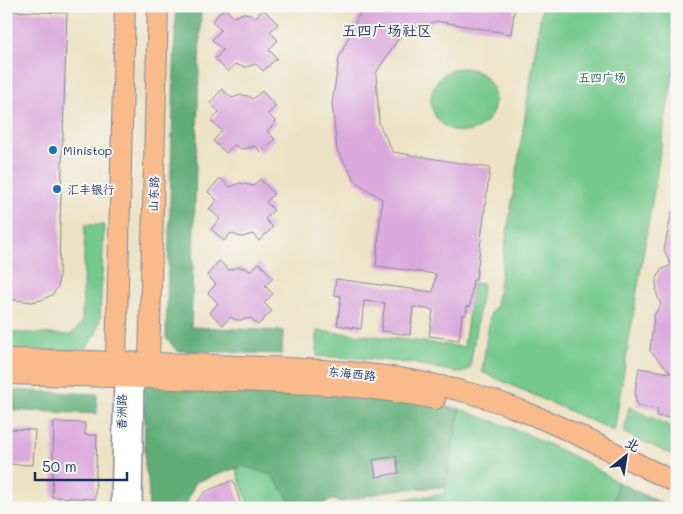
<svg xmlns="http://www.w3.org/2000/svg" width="683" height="514" font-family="Mali,'LXGW WenKai TC',sans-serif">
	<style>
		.green { fill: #75c98c; stroke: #487c75 }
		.forest { fill: #60ad78; stroke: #3e6e6b }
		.building { fill: #dba9dd }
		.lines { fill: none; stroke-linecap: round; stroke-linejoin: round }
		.minor-casing { stroke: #848891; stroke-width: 18 }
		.major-casing { stroke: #848891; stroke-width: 22 }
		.minor { stroke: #fff; stroke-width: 15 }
		.major { stroke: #fabb8c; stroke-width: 20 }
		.poi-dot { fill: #1f6fb2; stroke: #f6f6f2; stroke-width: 2 }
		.labels { text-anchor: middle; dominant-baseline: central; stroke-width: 4; stroke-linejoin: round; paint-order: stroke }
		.park-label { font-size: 12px; fill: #365d6c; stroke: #f6f6f2 }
		.poi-label { font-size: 12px; fill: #1b2f5e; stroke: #f6f6f2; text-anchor: start }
		.street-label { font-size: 12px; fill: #1b2f5e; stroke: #f6f6f2 }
		.quarter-label { font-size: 15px; fill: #1b2f5e; stroke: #f6f6f2 }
	</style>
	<rect width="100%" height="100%" fill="#f6f6f2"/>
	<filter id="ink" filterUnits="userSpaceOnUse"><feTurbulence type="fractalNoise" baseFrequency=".02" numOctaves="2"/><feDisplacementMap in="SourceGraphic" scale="10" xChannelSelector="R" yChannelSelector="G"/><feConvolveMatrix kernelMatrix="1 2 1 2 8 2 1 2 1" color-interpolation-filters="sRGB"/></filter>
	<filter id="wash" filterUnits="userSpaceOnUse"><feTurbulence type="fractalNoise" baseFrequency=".0096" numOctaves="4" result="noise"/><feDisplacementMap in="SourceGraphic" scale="20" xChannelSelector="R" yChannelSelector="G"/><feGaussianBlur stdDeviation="1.12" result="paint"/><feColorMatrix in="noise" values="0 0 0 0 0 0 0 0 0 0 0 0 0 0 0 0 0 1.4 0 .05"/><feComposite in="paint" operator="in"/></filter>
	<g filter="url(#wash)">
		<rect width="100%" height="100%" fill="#ede2c4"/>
		<path class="green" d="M542,6H677V50L614,431L482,372L490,315L496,306L502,266Z
			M431 100a32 32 0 1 1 64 0a32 32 0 1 1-64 0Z
			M85,225H104L100,319L95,336L87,347L71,351L6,349V332L70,335L75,331L82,322Z
			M473,283L483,284L470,368L462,373L411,363L370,359L317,356V331L374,336L464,347Z
			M629,407L677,429V457L624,433Z
			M460,409L525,433L587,463L617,482L672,508H357L358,506L444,494Z
			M243,466L272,475L295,508H249L236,469Z"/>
		<path class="forest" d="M176,7L201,8L191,327L283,331L282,354L177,351L166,338Z
			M144,384L371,393L460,409L445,487L393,490L341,502C330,497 326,503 318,508H295L272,475L243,466L196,482L189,496L186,508H149L148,479L145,467Z
			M6,390L97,394V414L6,410Z
			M617,482L672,508H613Z"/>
		<g id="blocks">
			<path class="building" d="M363,6H515L511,34L437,21L402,33L376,73L379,124L393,152L490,168L476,280H473L470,307L467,306L466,315H462L459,340L429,336L433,310L413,307L410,335L381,331L385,303L364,301L361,329L337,325L341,296L334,295L336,279L433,292L436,274L376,266L382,199L356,182L337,150L332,104L339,58Z
				M224,8L234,17L244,13L250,14L255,18L263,9L278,24L270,32L278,40L269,50L277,58L263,71L256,64L246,67L241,66L235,64L228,72L215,59L223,50L212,40L221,30L212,22Z
				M11,11L67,13L60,225L59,276L58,287L52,295L41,300L32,302L6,299V143Z
				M222,89L232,98L242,95L248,96L253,99L262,91L276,106L268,114L276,122L267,131L275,139L261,152L255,146L244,149L239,148L234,145L226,153L213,141L222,131L211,121L219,112L210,103Z
				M220,178L230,187L240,183L253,186L260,179L274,194L266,202L274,210L265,219L273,227L259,241L253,234L242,237L237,236L231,233L224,241L211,229L220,219L209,209L217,200L208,192Z
				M672,212H677V419L657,416L658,409L637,406L635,392L639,368L671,373L650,351L654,315L661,304L657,295L656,281L661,270L671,265L664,250Z
				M219,261L229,270L239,267L245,268L250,271L259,263L273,278L265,286L273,294L264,303L272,311L258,325L251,318L241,320H236L230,317L223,325L210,313L218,303L208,293L216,284L207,275Z
				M54,422L85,423V435H97L95,499L52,497Z
				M6,429L35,430L33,465L6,464Z
				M396,456L399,473L376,477L373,460Z
				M233,480L242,508H191L205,492Z"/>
		</g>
	</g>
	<g filter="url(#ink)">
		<use href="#blocks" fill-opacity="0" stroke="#848891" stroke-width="1"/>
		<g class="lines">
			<defs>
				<path id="minor" d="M119,508L122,377
					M134,508L136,377"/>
				<path id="major" d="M6,359C76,360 145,363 214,365C300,368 386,370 469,393C507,403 543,419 578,435C611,451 644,467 677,483
					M121,373L116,361L125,6
					M140,373L149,363L158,6
					M6,374C82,376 159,378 235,381C302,383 370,385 435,399"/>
			</defs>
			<use href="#minor" class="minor-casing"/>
			<use href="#major" class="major-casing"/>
			<use href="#minor" class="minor"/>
			<use href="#major" class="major"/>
		</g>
	</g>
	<g class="poi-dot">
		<circle cx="53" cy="150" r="5"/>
		<circle cx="57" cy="189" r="5"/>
	</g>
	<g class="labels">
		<g class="park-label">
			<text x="602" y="77">五四广场</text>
		</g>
		<g class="poi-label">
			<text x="63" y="150">Ministop</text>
			<text x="67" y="189">汇丰银行</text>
		</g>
		<g class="street-label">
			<text transform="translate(153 194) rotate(-88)">山东路</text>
			<text transform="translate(352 373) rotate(6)">东海西路</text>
			<text transform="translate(121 412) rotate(-89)">香洲路</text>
		</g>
		<g class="quarter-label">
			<text x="387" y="30">五四广场社区</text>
		</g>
	</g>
	<rect width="683" height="514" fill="none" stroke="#f6f6f2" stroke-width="25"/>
	<g transform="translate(626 456) rotate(30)" stroke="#f6f6f2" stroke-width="4" paint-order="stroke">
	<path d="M0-4L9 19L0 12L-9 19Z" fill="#1b2f5e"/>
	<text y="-8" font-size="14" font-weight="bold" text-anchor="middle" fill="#1b2f5e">北</text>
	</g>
	<path d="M35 472v8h92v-8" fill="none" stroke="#1b2f5e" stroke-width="2.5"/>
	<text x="42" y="472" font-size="15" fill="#1b2f5e" stroke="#f6f6f2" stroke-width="4" paint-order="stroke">50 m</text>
</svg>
